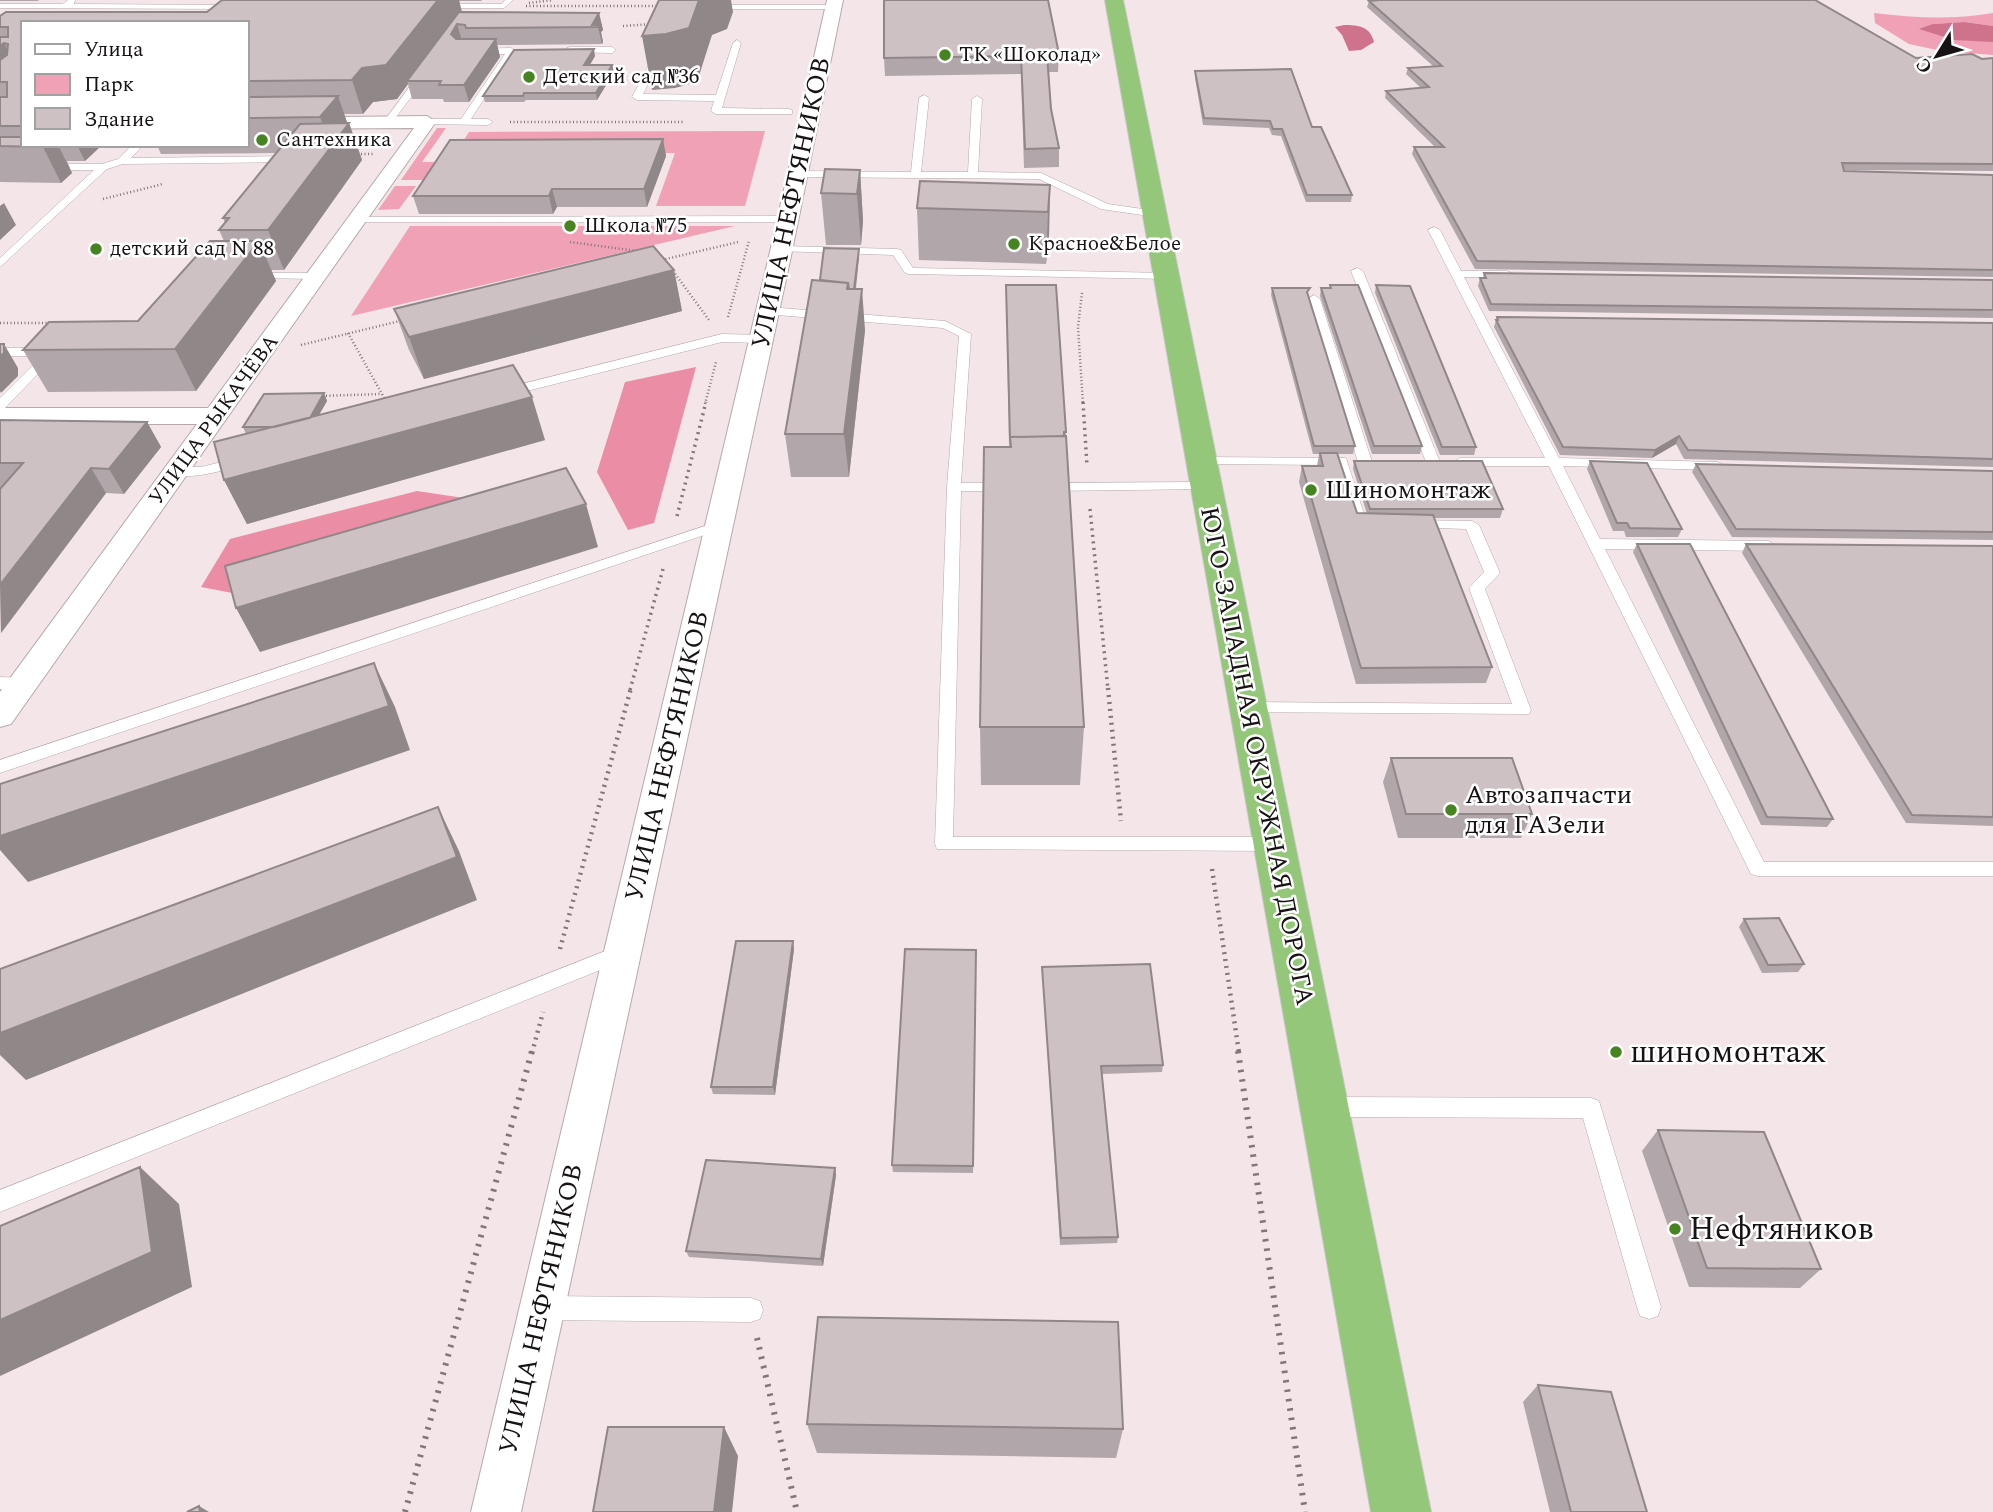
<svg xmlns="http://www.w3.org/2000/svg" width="1993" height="1512" font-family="Spectral,serif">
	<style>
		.green { fill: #f0a1b5 }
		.forest { fill: #ec8da6 }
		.water { fill: #cf728c }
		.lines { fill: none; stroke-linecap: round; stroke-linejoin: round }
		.service-casing { stroke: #b6a9ab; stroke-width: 1 }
		.minor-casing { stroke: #b6a9ab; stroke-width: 2 }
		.trunk-casing { stroke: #c7c6c7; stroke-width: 2 }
		.path-far3 { stroke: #807779; stroke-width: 2.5; stroke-dasharray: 1 2.5; stroke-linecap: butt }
		.path-far2 { stroke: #807779; stroke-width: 3.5; stroke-dasharray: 2 4.5; stroke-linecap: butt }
		.path-far1 { stroke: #807779; stroke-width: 4.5; stroke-dasharray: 2 5; stroke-linecap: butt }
		.path { stroke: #807779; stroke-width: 6; stroke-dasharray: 2.5 7; stroke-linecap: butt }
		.service { fill: #fff; fill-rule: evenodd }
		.minor { fill: #fff; fill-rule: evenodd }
		.trunk { fill: #94c77a; fill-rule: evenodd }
		.wall { fill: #b1a6a9 }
		.shaded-wall { fill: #908789 }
		.building { fill: #cec1c4; stroke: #908789; stroke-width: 2 }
		.poi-dot { fill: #468321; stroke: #fff; stroke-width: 2.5 }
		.labels { text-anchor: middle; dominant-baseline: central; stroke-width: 5; stroke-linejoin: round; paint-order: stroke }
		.far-poi-label { font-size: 21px; fill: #171314; stroke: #fff; text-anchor: start }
		.far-street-label { font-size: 21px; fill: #171314; stroke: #fff }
		.street-label { font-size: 26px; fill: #171314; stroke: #fff }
		.poi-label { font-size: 26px; fill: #171314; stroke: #fff; text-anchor: start }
		.near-poi-label { font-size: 32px; fill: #171314; stroke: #fff; text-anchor: start }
	</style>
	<rect width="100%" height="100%" fill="#f3e5e8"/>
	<path class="green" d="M1874,13C1914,18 1953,20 1993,13V26L1965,22L1933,24L1993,42V55L1942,51L1909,44L1875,23Z
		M437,128H446L422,162H435L423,180H401Z
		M765,131L745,206H656L675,153L455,154L469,132Z
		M395,186H416L399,209L378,210Z
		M410,226H735L351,316Z"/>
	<path class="forest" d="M696,367L654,523L628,530L597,472L625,382Z
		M417,491L484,501L248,596L201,587L230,539Z"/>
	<path class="water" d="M1965,22L1993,26V42L1954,40L1919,29L1933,24Z
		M1344,25C1358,25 1370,26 1374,42L1361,50L1349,51L1342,35L1335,27Z"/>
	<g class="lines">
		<defs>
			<path id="service" d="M68,0H75L74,4L234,5L238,7L234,9L0,8V4H63Z
				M505,0H513L504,8H438L434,6L438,4H502Z
				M677,0H685L683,5H833L837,7L833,9H678L674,7Z
				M737,40L741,43L722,108L789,109L792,110V114H716L711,111L714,101L637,100L632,97L655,53L659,50L663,53L643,94L716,95L733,43Z
				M570,47H612L616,50L612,53L567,52V48Z
				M471,49L511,48L515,51L471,119H488L493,122L488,125L424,124L422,122L427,119H461L505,54H474L470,51Z
				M420,73L428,75L390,125H384V121Z
				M924,95L929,98L921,172H968L972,99L977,96L982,99L978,172L1041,173L1108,204L1156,211L1161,214L1156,217L1101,209L1039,179L798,177L793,174L798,171L911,172L919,98Z
				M132,145H143L131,158L293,156L298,159L293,162L123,164L107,169L0,267V258L94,170H0V164H102L118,159Z
				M357,217L788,216L793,219L788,222H353L352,220Z
				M1434,227L1440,230L1461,271H1507L1513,274L1507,277H1464L1559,458L1718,462L1725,466L1718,470L1563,466L1600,539L1769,541L1776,546L1769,551L1605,549L1764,862H1993V876H1758L1751,874L1549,466H1460L1453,462L1460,458H1545L1428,230Z
				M782,246L897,249L901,250L913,268L1168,273L1174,276L1168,279L909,274L905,273L893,255L778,251V247Z
				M1357,268L1363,271L1440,462L1438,465L1433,466L1426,462L1351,271Z
				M253,273H318L324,276L318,279L249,278L247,276Z
				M1314,295L1320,299L1372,462L1370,465L1365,466L1358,462L1308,299Z
				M768,307L945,321L971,334L961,483H1006L1013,487L1006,491H961L953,837H1274L1281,839L1283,844L1281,849L1274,851L937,849L935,844L947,487L959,336L943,328L764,314V308Z
				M722,334L761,335L767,339L761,343L722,342L503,397L496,393L498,390Z
				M0,348H53L59,352L5,408L0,409V398L42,356H0Z
				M242,457L249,461L247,464C229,468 185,484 170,471L177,467H201Z
				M1201,457L1346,458L1365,517L1358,521L1351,517L1335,465L1196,464L1194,461Z
				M1205,482L1210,483V489L1048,491L1041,487L1048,483Z
				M1413,520L1472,521L1479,525L1500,573L1485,589L1531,710L1529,714L1242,712L1240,708L1242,704L1248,702L1512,704L1469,588L1484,572L1466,529L1408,527L1406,524Z
				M720,521L727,525L725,528L0,773V760Z
				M0,677L24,678L32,684L24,690L0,689Z
				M623,944L630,946L633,952L630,958L0,1212V1190Z
				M1327,1097L1591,1098L1599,1101L1661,1307L1658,1316L1649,1319L1640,1316L1637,1307L1583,1118L1327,1117L1319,1114L1316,1107L1319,1100Z
				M541,1296L751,1298L760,1301L763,1310L760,1319L751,1322L541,1320L532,1317L529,1308L532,1299Z"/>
			<path id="minor" d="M827,0H843L791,256L521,1512H471L769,256Z
				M427,116L436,122L433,126L11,724L0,727V692L197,424H0V408H208L414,128L247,129V118Z"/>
			<path id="trunk" d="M1105,0H1123L1431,1512H1371Z"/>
		</defs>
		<use href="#service" class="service-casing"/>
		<use href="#minor" class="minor-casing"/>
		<use href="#trunk" class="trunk-casing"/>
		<path class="path-far3" d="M529,3L553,0
			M526,6H657
			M623,26L652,24
			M510,122H684
			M354,154H374
			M103,199L163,184
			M570,242L637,251
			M662,260L738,242
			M673,271L709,320
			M1082,293L1078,327L1083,404
			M728,317L749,241
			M0,323H54
			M348,333L387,403
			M301,345L404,320
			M319,396L382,394
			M705,404L716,362"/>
		<path class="path-far2" d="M1083,402L1087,466
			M1090,509L1108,690
			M677,516L706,402
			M630,690L663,569"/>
		<path class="path-far1" d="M1108,688L1121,821
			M1212,869L1239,1053
			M560,949L631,688
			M532,1053L543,1012"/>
		<path class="path" d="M1238,1051L1305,1512
			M757,1338L797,1512
			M405,1512L532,1051"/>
		<use href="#service" class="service"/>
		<use href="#minor" class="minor"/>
		<use href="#trunk" class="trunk"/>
	</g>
	<path class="wall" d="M0,0H38L39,1H0Z
		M222,0H482L481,1H459L461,12L599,13L603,30L601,32L603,42L602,44L497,45L500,57L469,102H444L443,99H412L408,84L397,99L373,102L363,114H344L347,123H349L362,160L284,270H271L276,281L196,391L48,392L23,350L138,321L224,241L219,230L225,223L223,218L276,153L161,154L157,145H247V23H23V145H102L85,161H67L72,173L61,183L0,182V16L207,12Z
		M1369,1L1916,58H1993V171L1844,170V171L1993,175V277L1475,269L1412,154L1414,147H1435L1385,98L1386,91L1421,88L1406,74L1408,68L1433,66L1367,7Z
		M1059,54L1058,72H1049L1051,109L1059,148V167L1024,168L1021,74L885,76L884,58Z
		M595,56L590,65H612L614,72L597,100H526L524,102H485L483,96Z
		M1195,71L1312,127L1352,195L1351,202H1306L1281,136L1272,135L1269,128L1203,125L1195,78Z
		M663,139L666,156L647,207H557L553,214H419L413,196Z
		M860,170L863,221L861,245H826L821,193Z
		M1050,185L1049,236L1046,264L919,260L917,208Z
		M859,256L856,289L865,330L849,477H791L785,434Z
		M674,270L682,311L424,379L409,350L394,309Z
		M1484,273L1993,280V318L1489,311L1478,286L1480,278H1483Z
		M1006,285L1066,432V441L1084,727L1080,785H981L980,727L1009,447Z
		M1330,285L1422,446L1420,454H1372L1320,296L1321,288H1329Z
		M1376,285L1476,447L1474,455H1440L1375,293Z
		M1272,288L1308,296L1355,446L1353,454H1337L1357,513L1367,514L1353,469L1354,461L1503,509L1500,518H1434L1492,667L1486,683L1356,684L1299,482L1302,466H1317L1319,454H1313L1271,295Z
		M1497,317L1993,323V467L1684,459L1676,444L1652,458L1560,455L1494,327Z
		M324,393L327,401L319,415L545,440L247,524L224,480L246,434L243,427Z
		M0,420L147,422L161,447L124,494L106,493L1,633L0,489L1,488H0Z
		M1590,461L1682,529L1678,537H1626L1624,531H1613L1587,469Z
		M1696,464L1993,471V540L1732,537L1692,472Z
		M1637,544L1833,819L1827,827L1761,825L1633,552Z
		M1746,544L1993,546V826L1906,823L1742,553Z
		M1391,758L1532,814L1521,838H1398L1383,782Z
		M1744,919L1804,964L1798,972L1762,973L1739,927Z
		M794,949L775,1095L713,1094L711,1087Z
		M976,950L973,1173L893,1172L892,1165Z
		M1042,967L1163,1065L1162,1072L1102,1074L1118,1237L1117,1243L1060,1245Z
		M1658,1130L1821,1269L1800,1288L1689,1287L1642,1151Z
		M835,1168L836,1175L823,1266L689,1257L686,1251Z
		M1538,1385L1647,1512H1550L1523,1402Z
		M807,1424L1123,1429L1116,1458L817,1453Z"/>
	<path class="shaded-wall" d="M438,0H459L462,12L410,81H407L408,84L397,99L373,102L363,114L352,80L362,68Z
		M699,0H731L733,12L727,29L712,35L697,82L675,88L652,90L642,36Z
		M599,13L603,30L601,32L603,42L602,44L598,27L592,25Z
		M457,24L462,41L455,52L451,34Z
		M496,39L500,57L469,102L464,85Z
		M4,43L22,77L7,82H0V46Z
		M594,49L595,56L586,71L584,65Z
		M612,65L614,72L597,100L596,93Z
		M338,96L348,125L349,123L362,160L284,270L268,230L331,147L320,117Z
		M663,139L666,156L647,207L644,189Z
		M44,145H58L72,173L61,183L43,147Z
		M77,145H102L85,161Z
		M860,170L863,221L861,245L857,194Z
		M1050,185L1049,236L1046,264L1048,212Z
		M552,189L557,207L553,214L549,196Z
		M4,203L16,225L0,240V206Z
		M259,241L276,281L196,391L175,349Z
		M859,249V256L853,311L852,303Z
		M674,270L682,311L424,379L409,337Z
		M862,289L865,330L849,477L844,434Z
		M4,344L18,368V376L1,393L0,391V356Z
		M324,393L327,401L308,434L305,426Z
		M532,397L545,440L247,524L224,480Z
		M147,422L161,447L124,494L109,469Z
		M1679,436L1676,444L1652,458L1655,450Z
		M91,468L106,493L1,633L0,585Z
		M586,504L598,547L260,652L236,608Z
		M374,663L395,707L410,750L28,882L0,850V836Z
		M438,807L459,851L477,900L26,1080L0,1055V1033Z
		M793,941L794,949L775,1095L773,1087Z
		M140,1167L179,1204L192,1287L0,1376V1320Z
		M835,1168L836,1175L823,1266L821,1259Z
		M724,1427L738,1456L732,1512H714Z
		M199,1506L209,1512H200Z"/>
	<path class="building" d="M222,0H438L386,65L362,68L352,80L247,81V23H23V126H0V97H7V82H0V60L7,55L8,44L4,43L0,46V37H8V27H0V16L6,12H207Z
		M659,0H699L689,28L666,34L642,36Z
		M884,0H1048L1059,54L1047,55L1051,109L1059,148L1025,149L1021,56L884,58Z
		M1380,0H1815L1916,58L1972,54L1982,59L1993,58V164L1842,163L1844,171L1993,175V270L1477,261L1414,147H1444L1386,91L1429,87L1408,68L1442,66L1369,1Z
		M459,12L599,13L592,25H600L598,27L466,28L465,25L457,24L451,34L456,39H496L464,85H439L441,81H407Z
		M594,49L584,65H612L596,93H524L523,96H483L514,50Z
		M1291,69L1312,127H1321L1352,195H1307L1282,129H1273L1270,121L1204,118L1195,71Z
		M338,96L320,117L247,118V97Z
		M349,123L268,230H219L229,218H223L300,124Z
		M0,137H23V145H44L43,147L0,146Z
		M663,139L644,189H552L549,196H413L450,140Z
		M825,169L860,170L857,194L821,193Z
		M920,181L1050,185L1048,212L917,208Z
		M210,241H259L175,349L23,350L49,322L138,321Z
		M653,246L674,270L409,337L394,309Z
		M824,248L859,249L854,289H849L848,283L820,280Z
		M1484,273L1993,280V310L1491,304L1480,278H1486Z
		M812,280L848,283L847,289H862L844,434H785Z
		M1006,285H1056L1066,432H1064V436L1010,437Z
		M1330,285H1358L1422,446H1374L1321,288H1331Z
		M1376,285L1410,286L1476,447H1442Z
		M1272,288H1310L1307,292L1355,446H1314Z
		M1497,317L1993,323V459L1688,450L1679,436L1655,450L1563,447L1496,320H1498Z
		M0,344H4V353L0,356Z
		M513,365L532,397L224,480L214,442Z
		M324,393L310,418L274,427H243L264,394Z
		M0,420L147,422L109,469L91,468L0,585V489L23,463H0Z
		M1066,436L1084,727H980L984,447H1011L1010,437Z
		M1320,453H1337L1357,513L1433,515L1492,667L1361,668L1302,466H1323Z
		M1354,461H1482L1503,509H1370Z
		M1590,461L1647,463L1682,529L1630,528L1627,523H1617Z
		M1696,464L1993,471V532L1736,529Z
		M566,468L586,504L236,608L225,566Z
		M1637,544H1690L1833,819L1767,817Z
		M1746,544L1993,546V817L1912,815Z
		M374,663L389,706L0,836V784Z
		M1391,758H1512L1532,814H1406Z
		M438,807L457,857L0,1033V969Z
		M1779,918L1804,964L1768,965L1744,919Z
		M736,941H793L773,1087H711Z
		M905,949L976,950L973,1166L892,1165Z
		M1150,964L1163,1065L1101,1066L1118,1237L1061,1238L1042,967Z
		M1658,1130L1764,1132L1821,1269L1707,1268Z
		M706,1160L835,1168L821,1259L686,1251Z
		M140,1167L152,1252L0,1320V1226Z
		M818,1317L1118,1322L1123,1429L807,1424Z
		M1538,1385L1611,1392L1647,1512H1571Z
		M608,1427H724L714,1512H593Z
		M199,1506L200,1512H187Z"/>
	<g class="poi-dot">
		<circle cx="945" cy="55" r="7"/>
		<circle cx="529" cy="77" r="7"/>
		<circle cx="262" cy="140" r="7"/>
		<circle cx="570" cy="226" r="7"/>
		<circle cx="1014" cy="244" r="7"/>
		<circle cx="96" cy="249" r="7"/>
		<circle cx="1311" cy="490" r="7"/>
		<circle cx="1451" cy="810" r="7"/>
		<circle cx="1616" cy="1052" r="7"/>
		<circle cx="1675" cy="1229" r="7"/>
	</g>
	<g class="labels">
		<g class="far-poi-label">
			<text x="959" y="55">ТК «Шоколад»</text>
			<text x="543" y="77">Детский сад №36</text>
			<text x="276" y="140">Сантехника</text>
			<text x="584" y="226">Школа №75</text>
			<text x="1028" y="244">Красное&amp;Белое</text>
			<text x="110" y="249">детский сад N 88</text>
		</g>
		<g class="far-street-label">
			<text transform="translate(214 420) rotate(-54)">УЛИЦА РЫКАЧЁВА</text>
		</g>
		<g class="street-label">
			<text transform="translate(791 203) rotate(-78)">УЛИЦА НЕФТЯНИКОВ</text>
			<text transform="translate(667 756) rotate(-77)">УЛИЦА НЕФТЯНИКОВ</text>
			<text transform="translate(1257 756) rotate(79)">ЮГО-ЗАПАДНАЯ ОКРУЖНАЯ ДОРОГА</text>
			<text transform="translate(541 1309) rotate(-77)">УЛИЦА НЕФТЯНИКОВ</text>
		</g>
		<g class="poi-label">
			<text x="1325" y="490">Шиномонтаж</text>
			<text x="1465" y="795">Автозапчасти<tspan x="1465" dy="30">для ГАЗели</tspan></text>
		</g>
		<g class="near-poi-label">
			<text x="1630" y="1052">шиномонтаж</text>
			<text x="1689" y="1229">Нефтяников</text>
		</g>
	</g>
	<rect x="21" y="21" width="228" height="126" fill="#ffffff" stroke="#a2a1a1" stroke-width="2"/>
	<rect x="35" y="44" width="35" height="10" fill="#ffffff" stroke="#a2a1a1" stroke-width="2"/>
	<text x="84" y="56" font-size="21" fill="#171314">Улица</text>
	<rect x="35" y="74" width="35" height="21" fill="#f0a1b5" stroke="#a2a1a1" stroke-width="2"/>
	<text x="84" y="91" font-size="21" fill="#171314">Парк</text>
	<rect x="35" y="108" width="35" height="21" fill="#cec1c4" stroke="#a2a1a1" stroke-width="2"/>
	<text x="84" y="126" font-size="21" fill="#171314">Здание</text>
	<g transform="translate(1937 56) rotate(233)" stroke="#ffffff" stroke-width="5" paint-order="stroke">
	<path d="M0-5L12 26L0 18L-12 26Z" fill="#171314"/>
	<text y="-10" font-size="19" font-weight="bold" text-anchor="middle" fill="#171314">С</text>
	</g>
</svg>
